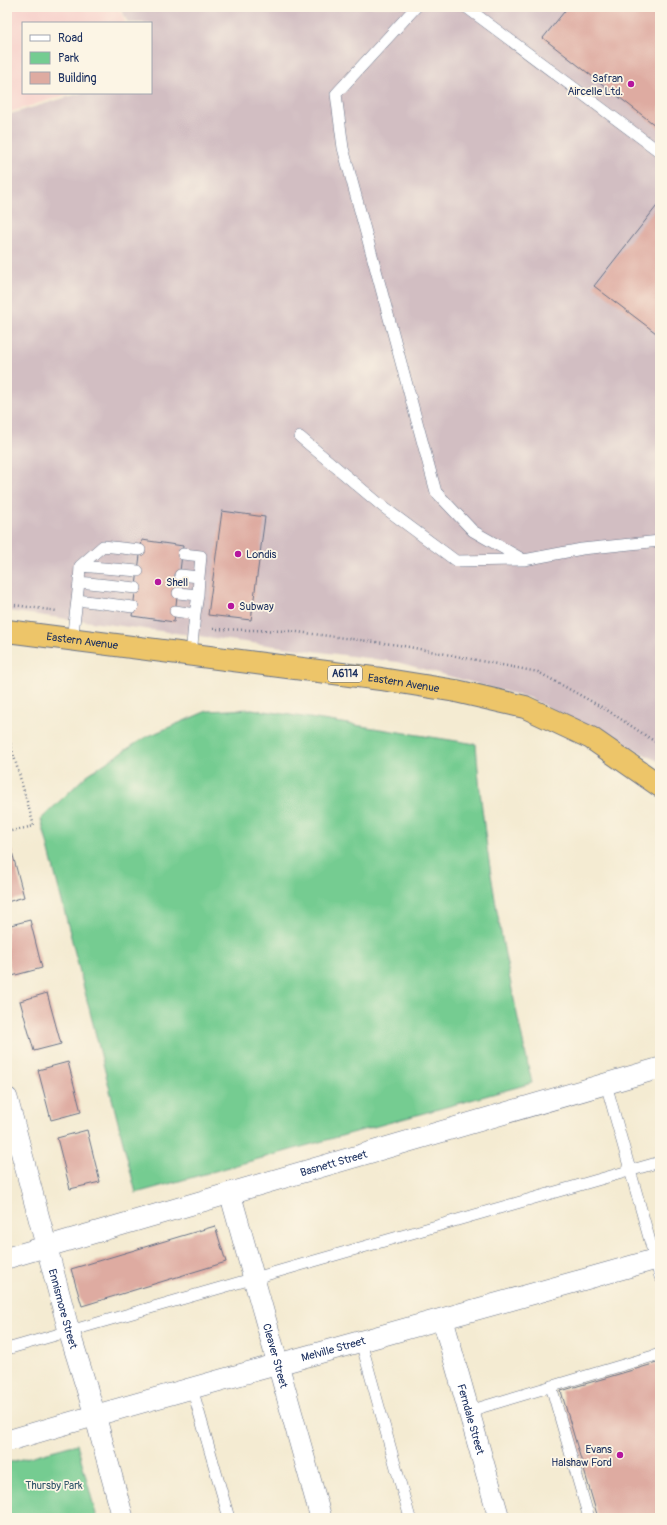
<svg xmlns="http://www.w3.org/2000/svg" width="667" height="1525" font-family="Pangolin,sans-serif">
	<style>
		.built { fill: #f7d0cb }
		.industrial { fill: #d2bec2 }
		.green { fill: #75cc91; stroke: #487e78 }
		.building { fill: #deaba1 }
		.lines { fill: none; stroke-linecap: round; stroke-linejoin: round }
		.service-casing { stroke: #677187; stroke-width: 12 }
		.minor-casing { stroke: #677187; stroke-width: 22 }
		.trunk-casing { stroke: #677187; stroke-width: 24 }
		.path { stroke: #677187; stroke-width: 2.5; stroke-dasharray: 1 3; stroke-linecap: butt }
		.service { stroke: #fff; stroke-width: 11 }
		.minor { stroke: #fff; stroke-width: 21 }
		.trunk { stroke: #edc569; stroke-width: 22 }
		.poi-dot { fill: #b5179e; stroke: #fcf5e5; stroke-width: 1.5 }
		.labels { text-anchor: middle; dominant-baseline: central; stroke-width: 3.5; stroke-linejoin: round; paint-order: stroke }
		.shield { fill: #fcf5e5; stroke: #5e6a86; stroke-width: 1 }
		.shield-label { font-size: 10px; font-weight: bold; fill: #1b2f5e }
		.poi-label { font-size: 11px; fill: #1b2f5e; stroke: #fcf5e5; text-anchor: start }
		.street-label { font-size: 11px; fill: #1b2f5e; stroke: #fcf5e5 }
		.park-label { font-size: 11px; fill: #32566b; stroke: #fcf5e5 }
	</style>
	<rect width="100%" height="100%" fill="#fcf5e5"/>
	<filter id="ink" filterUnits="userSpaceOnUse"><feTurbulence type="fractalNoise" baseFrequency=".025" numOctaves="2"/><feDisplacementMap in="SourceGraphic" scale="8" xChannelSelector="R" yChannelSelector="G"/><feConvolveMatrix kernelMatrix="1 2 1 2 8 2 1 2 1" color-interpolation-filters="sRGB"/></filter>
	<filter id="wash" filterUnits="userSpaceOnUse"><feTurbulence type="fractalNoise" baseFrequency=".012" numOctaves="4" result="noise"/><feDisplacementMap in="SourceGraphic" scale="16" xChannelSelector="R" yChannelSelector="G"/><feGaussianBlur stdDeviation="0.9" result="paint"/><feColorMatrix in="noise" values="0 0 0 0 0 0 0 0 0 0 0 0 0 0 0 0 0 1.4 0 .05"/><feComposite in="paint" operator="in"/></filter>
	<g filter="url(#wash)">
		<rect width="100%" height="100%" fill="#f4ebd2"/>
		<path class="built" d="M7,7H118L126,23H23V93H73L7,113Z"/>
		<path class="industrial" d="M120,7H660V762L529,698L397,662L7,611V115L81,93H151V23H128Z"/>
		<path class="green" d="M252,709L476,744C484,859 507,970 532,1083L136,1193L41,819L87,775L144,738L207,711Z
			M77,1444L97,1518H7V1463Z"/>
		<g id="blocks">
			<path class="building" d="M568,7H660V129L543,38Z
				M660,202V336L594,286Z
				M222,511L265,517L251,620L208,615Z
				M142,540L183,546L174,622L132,616Z
				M11,848L24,897L7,902V849Z
				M30,920L42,968L12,976L7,955V926Z
				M47,993L61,1044L34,1051L20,1001Z
				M68,1062L81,1112L51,1120L38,1070Z
				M87,1130L100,1182L70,1189L57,1138Z
				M215,1226L226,1262L82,1306L71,1269Z
				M660,1362V1518H598L561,1391Z"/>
		</g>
	</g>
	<g filter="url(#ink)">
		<use href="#blocks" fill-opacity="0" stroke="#677187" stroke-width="1"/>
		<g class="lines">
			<defs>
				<path id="service" d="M416,7L336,94L343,148L436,492L473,531L524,560L582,549L660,541
					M466,7L660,152
					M300,437L382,506L456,561L522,560
					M183,554L201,556L199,577
					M80,566L103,546L140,550
					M180,575L199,577L198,595
					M79,582L80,566L138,571
					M178,593L198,595L195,614
					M77,600L79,582L136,588
					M175,611L195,614L191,655
					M72,640L77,600L133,607
					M606,1084L660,1277
					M361,1342L410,1518
					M7,1349L660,1162
					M551,1386L589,1518
					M192,1388L229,1518
					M469,1411L660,1354"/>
				<g id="minor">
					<path id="s1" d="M7,1098L69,1331L95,1415L123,1518"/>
					<path id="s2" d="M230,1193L321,1518"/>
					<path id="s3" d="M7,1258L660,1068"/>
					<path id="s4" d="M443,1320L499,1518"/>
					<path id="s5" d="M7,1441C224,1377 443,1320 660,1258"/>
				</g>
				<g id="trunk">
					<path id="s6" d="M7,631L381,679L456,691L525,707L591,738L660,786"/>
				</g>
			</defs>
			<use href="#service" class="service-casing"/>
			<use href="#minor" class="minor-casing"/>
			<use href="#trunk" class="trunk-casing"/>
			<path class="path" d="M7,604L57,611
				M213,629L290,631L399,645L538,672L607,710L660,745
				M7,732L34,826L7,832"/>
			<use href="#service" class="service"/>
			<use href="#minor" class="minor"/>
			<use href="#trunk" class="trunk"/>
		</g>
	</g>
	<g class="poi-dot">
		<circle cx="631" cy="84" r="4"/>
		<circle cx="238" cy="554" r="4"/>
		<circle cx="158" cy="582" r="4"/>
		<circle cx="231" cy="606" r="4"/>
		<circle cx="620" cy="1455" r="4"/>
	</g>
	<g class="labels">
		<rect class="shield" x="328" y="666" width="34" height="16" rx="3"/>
		<g class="shield-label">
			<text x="345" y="674">A6114</text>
		</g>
		<g class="poi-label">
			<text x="623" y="78" text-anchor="end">Safran<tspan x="623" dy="13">Aircelle Ltd.</tspan></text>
			<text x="246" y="554">Londis</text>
			<text x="166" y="582">Shell</text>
			<text x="239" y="606">Subway</text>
			<text x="612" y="1449" text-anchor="end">Evans<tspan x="612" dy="13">Halshaw Ford</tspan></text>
		</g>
		<g class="street-label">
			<text stroke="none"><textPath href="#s6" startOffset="76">Eastern Avenue</textPath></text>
			<text stroke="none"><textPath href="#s6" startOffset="400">Eastern Avenue</textPath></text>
			<text stroke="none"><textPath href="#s3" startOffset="340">Basnett Street</textPath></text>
			<text stroke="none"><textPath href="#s1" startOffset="218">Ennismore Street</textPath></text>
			<text stroke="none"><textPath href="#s5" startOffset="339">Melville Street</textPath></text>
			<text stroke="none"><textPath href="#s2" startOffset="169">Cleaver Street</textPath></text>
			<text stroke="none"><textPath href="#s4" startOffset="103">Ferndale Street</textPath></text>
		</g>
		<g class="park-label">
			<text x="54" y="1485">Thursby Park</text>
		</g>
	</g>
	<rect width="667" height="1525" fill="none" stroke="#fcf5e5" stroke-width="24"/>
	<rect x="22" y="22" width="130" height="72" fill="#fcf5e5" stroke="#a2a6af"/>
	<rect x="30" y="35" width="20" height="6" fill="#ffffff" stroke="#a2a6af"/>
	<text x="58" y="42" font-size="12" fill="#1b2f5e">Road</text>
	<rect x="30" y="52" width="20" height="12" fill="#75cc91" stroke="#a2a6af"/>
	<text x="58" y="62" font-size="12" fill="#1b2f5e">Park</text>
	<rect x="30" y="72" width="20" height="12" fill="#deaba1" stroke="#a2a6af"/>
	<text x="58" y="82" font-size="12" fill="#1b2f5e">Building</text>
</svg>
